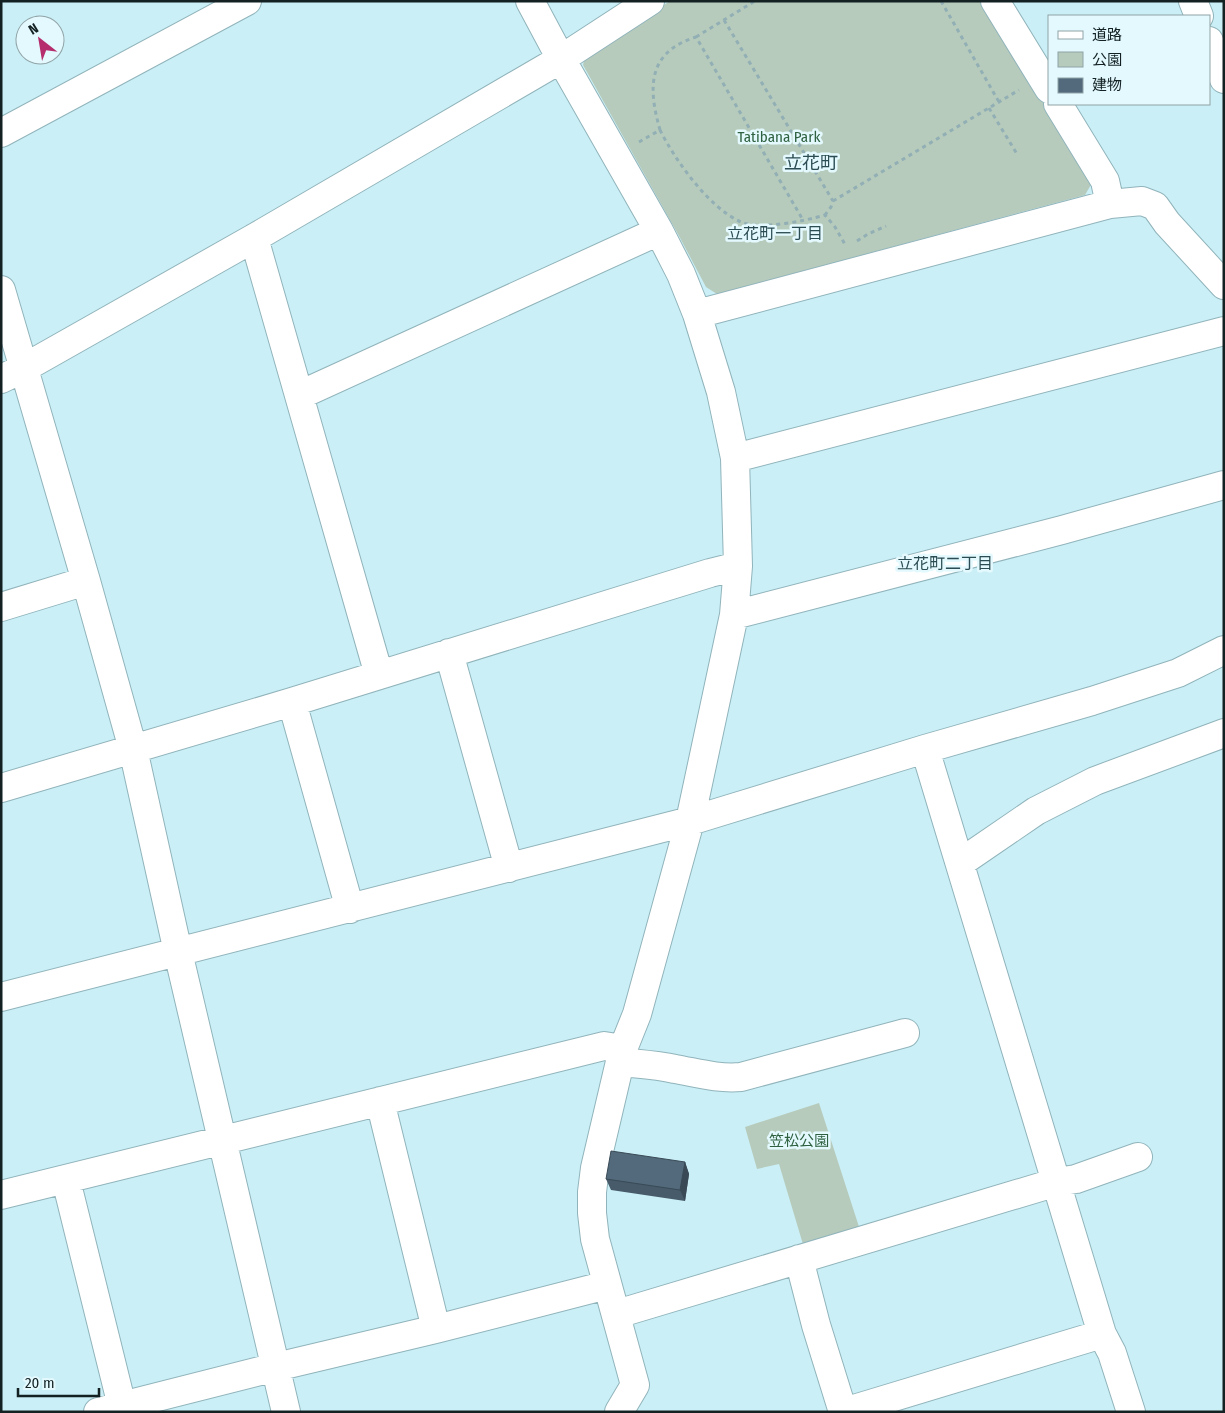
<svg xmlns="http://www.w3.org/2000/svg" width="1225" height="1413" font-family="'Fira Sans Condensed','Noto Sans JP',sans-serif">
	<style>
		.green { fill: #b7cbbc }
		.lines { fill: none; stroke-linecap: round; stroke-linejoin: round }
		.minor-casing { stroke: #91b4bb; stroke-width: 30 }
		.path { stroke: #91afb4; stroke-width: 3; stroke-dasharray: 4 4; stroke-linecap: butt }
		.minor { stroke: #fff; stroke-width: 28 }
		.wall { fill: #475b6a }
		.shaded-wall { fill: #394a56 }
		.building { fill: #526a7b; stroke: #394a56 }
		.labels { text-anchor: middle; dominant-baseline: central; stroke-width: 5; stroke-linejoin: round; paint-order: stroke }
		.park-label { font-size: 15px; fill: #2f6140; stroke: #e3f9fe }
		.neighbourhood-label { font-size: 16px; fill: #2b4c52; stroke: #e3f9fe }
		.quarter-label { font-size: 18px; fill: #2b4c52; stroke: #e3f9fe }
	</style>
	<rect width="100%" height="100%" fill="#caeff6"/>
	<path class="green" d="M670,1H982L1092,183L1085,195L717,294L706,287L679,236L583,65L585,56Z
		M819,1103L861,1233L805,1251L779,1164L757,1169L745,1127Z"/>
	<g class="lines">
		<defs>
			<path id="minor" d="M530,1L561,59L659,231L681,274L697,314L721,392L735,458L738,566L734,615L690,821L637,1014L623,1049L595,1168L592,1192V1213L595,1239L635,1385L619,1412
				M995,1L1049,89
				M1193,1L1199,16
				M1209,41L1224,79
				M1058,104L1105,181L1110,204
				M1,133L247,1
				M254,238L379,675
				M1,290L86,581L133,749L178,952L286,1412
				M697,314L1110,204L1142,201L1155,206L1167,223L1224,285
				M1,379L24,368L254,238L561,59L650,1
				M300,395L659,231
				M735,458L1224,331
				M1,607L86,581
				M734,615L1062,530L1224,485
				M449,653L509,868
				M292,702L350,909
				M925,749L1102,1334L1112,1353L1131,1412
				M1,788L292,702L710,573L738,566
				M960,863L1036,811L1095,781L1224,733
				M1,997L690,821L925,749L1092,701L1178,673L1224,650
				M620,1062C638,1064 657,1065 675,1069C698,1073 717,1079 741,1077L905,1033
				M380,1101L436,1329
				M66,1180L122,1406
				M1,1195L604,1046L623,1049
				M799,1259L816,1325L843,1412
				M617,1314L1057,1182L1076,1179L1138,1157
				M98,1412L276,1367L436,1329L607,1285
				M844,1412L1102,1334"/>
		</defs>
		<use href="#minor" class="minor-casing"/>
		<path class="path" d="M941,1L999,102
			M724,20L833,201L831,207L825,215
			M696,37L755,1
			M989,108L1017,154
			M660,130C675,160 709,208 741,222C760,230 805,221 825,215L835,227L846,246
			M639,142L660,130C648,88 647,52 696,37L803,220
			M833,201L1019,90
			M857,241L868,234L886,226"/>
		<use href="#minor" class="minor"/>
	</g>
	<path class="wall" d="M685,1162L689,1174L685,1201L611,1190L606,1179Z"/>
	<path class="shaded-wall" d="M685,1162L689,1174L685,1201L680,1190Z"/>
	<path class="building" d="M611,1151L685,1162L680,1190L606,1179Z"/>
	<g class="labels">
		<g class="park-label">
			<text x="779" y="137">Tatibana Park</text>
			<text x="799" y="1141">笠松公園</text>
		</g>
		<g class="neighbourhood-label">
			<text x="775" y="233">立花町一丁目</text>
			<text x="945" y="563">立花町二丁目</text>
		</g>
		<g class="quarter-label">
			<text x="811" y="163">立花町</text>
		</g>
	</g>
	<rect width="1225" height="1413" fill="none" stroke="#132123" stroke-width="5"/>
	<rect x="1048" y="15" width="162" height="90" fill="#e3f9fe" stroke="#90a3a6"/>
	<rect x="1058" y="31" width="25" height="8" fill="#ffffff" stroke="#90a3a6"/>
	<text x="1092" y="40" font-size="15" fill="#132123">道路</text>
	<rect x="1058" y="52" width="25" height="15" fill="#b7cbbc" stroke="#90a3a6"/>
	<text x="1092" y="65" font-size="15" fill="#132123">公園</text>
	<rect x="1058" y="78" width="25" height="15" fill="#526a7b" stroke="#90a3a6"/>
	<text x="1092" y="90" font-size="15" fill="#132123">建物</text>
	<g transform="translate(40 40) rotate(329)"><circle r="24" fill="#e3f9fe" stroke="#90a3a6"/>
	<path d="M0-4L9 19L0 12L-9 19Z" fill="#b52d6d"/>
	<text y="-8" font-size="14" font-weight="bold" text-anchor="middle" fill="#132123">N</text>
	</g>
	<path d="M18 1388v8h81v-8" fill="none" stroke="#132123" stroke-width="2.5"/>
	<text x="25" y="1388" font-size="15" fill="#132123" stroke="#e3f9fe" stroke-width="4" paint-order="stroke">20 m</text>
</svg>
